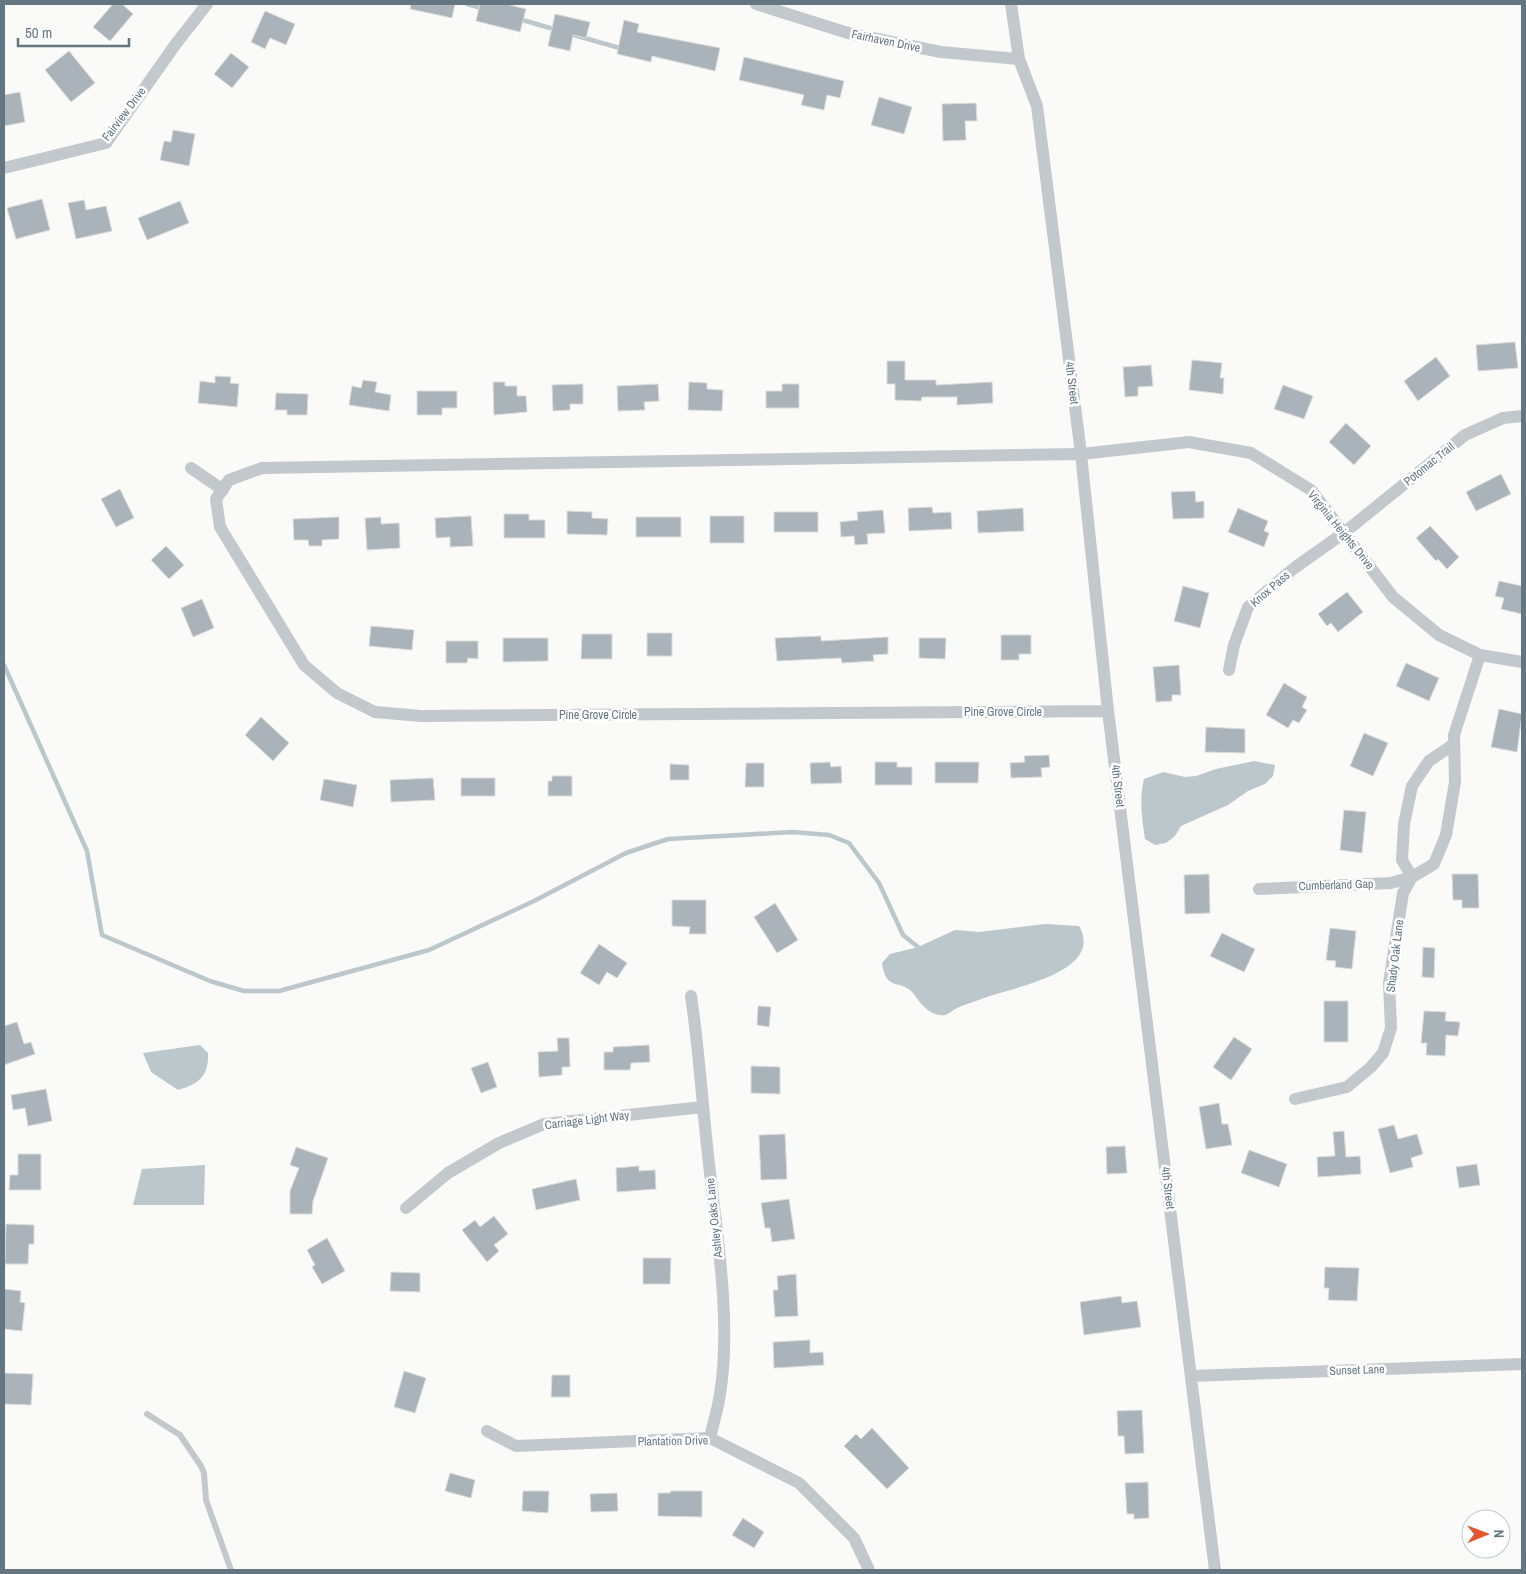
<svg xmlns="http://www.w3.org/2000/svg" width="1526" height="1574" font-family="'Archivo Narrow',sans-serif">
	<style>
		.water { fill: #bbc7cb }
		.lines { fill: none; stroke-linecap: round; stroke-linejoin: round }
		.stream { stroke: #bbc7cb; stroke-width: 4.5 }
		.building { fill: #aab3b9; stroke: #dcdcda }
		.lane { stroke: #c3c8cc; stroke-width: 6 }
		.street { stroke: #c3c8cc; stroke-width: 12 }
		.labels { text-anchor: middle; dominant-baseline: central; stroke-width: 5; stroke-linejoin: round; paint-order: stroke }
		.street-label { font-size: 12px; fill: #657683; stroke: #fff }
	</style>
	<rect width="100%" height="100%" fill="#fafaf8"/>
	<path class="water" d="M1254,761L1275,765L1273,776L1265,784L1248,791L1228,805L1181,826L1175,836L1166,843L1155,845L1145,839C1142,820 1139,799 1144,779L1163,772L1185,777L1196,776L1216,769Z
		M1045,924L1079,926C1105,971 1015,987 987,997C977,1001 965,1004 955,1009C952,1011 948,1014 945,1015C929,1017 920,1002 912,992C900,979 886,992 882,963L890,954L918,947L955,930L979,932Z
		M200,1045L208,1053C209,1076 199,1084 178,1090L151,1072L143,1053Z
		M205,1165L204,1205H133L142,1169Z"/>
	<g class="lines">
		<path class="stream" d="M467,4L485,9
			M519,19L557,30
			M574,35L623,49
			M4,665L87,851L102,935L210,981L244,991H279L429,950L534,901L626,853L668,839L793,832L829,835L849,843L879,883L903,935L918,947"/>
	</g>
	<path class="building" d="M113,4H122L133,14L110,41L93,27Z
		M411,4H455L452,18L410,9Z
		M480,4H506L526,9L520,32L476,21Z
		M265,11L295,24L286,45L270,38L265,49L251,42Z
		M555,14L590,22L586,38L573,35L570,51L548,46Z
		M624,20L639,24L637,32L720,48L715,71L652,56L651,62L617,54Z
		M69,51L95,83L71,102L45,70Z
		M231,53L249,67L232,88L214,74Z
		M744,57L844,81L840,98L827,95L824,110L801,105L804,95L739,80Z
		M20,92L25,122L4,126V95Z
		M879,97L912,107L904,134L871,125Z
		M976,103L977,121H965L966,140L943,141L942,104Z
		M173,130L195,134L189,166L160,160L164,141L171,142Z
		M42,199L50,230L16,239L7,208Z
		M84,200L86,210L106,206L112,231L76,239L68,203Z
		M180,201L189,223L147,240L138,218Z
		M1515,342L1518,368L1478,371L1476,345Z
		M1436,357L1450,376L1418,401L1404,381Z
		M1192,360L1222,363L1220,378H1224L1223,394L1189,390Z
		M887,361H905V380H936V385L992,382L993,403L957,405V397H922L921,401L895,400V384H887Z
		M1151,365L1153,386L1138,387V396L1125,397L1123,367Z
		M215,376L231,377L230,383L239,384L237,407L198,403L200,381L215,383Z
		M363,380L377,382L375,392L391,395L389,411L349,405L352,386L361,388Z
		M493,382H505V386H517V396H526L527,412L494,415Z
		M689,382L707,383V389L723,390L722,411L688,410Z
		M583,384V404H570V410L553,411L552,385Z
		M658,384L659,401L644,402L645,410L618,411L617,386Z
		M782,384H799V408H766V391H782Z
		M1283,385L1313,396L1304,419L1274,409Z
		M417,391H457V408H442V415H417Z
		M276,393L308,394L307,415H287V410H275Z
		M1346,423L1371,446L1354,465L1329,442Z
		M1501,474L1511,494L1476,511L1466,492Z
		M120,489L134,518L116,527L101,499Z
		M1195,491L1196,502L1204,501V518L1173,519L1171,492Z
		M932,507L933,513L951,512L952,529L909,531L908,508Z
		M1023,508L1024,531L978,533L977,511Z
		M1238,508L1268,521L1264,531L1269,533L1264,547L1228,532Z
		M883,510L885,533L867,534L868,544L855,545L854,536L841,537L840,522L858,520L857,512Z
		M567,511L592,512V518L608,519L607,535L567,534Z
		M774,512H818V532H774Z
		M504,514H529V520H545V538H504Z
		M471,516L473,546L450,547V537L436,538L435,518Z
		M710,516H744V543H710Z
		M339,517V539L322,540V546H309L308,540H294L293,519Z
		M381,517V524L399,523L400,548L367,550L365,518Z
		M636,517H681V537H636Z
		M1430,526L1459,557L1447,569L1438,559L1436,561L1416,538Z
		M166,546L184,565L169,579L151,560Z
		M1499,581L1522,586V614L1501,609L1504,598L1495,596Z
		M1183,586L1209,593L1200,628L1174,621Z
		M1347,592L1363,612L1338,632L1331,623L1327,626L1318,614Z
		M202,599L214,628L193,637L181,608Z
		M371,626L414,630L412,650L369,646Z
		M647,633H672V656H647Z
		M582,634H612V659H581Z
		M1001,635H1031V654H1019V660H1001Z
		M821,636V641L888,637V654L873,655L874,661L842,663L841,658L777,661L775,638Z
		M503,638H548V661L503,662Z
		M919,638H946L945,659L919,658Z
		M446,641H478V659L468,658L467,663H446Z
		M1406,663L1439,678L1429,701L1396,686Z
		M1179,665L1181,695H1172V701L1156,702L1153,667Z
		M1284,683L1307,697L1302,707L1307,710L1299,723L1293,720L1288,728L1266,715Z
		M1499,709L1522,714L1517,752L1491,747Z
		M261,717L289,743L273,761L245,735Z
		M1206,727L1245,729V753L1205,752Z
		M1364,733L1388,743L1373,776L1350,766Z
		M1049,755L1050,767L1041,768L1042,777L1011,778L1010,763L1025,762L1024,756Z
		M830,762L831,767L841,766L842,783L811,784L810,763Z
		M875,762H897V767H912V785H875Z
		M935,762H979L978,783H935Z
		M746,763H764V787H745Z
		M670,764L689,765V780H670Z
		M552,776H572V796H548V781H552Z
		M433,778L435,800L391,802L390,780Z
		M461,778H495V796H461Z
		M324,779L357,785L353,807L320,800Z
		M1344,810L1366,812L1362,853L1340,850Z
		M1209,874L1210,913L1185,914L1184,875Z
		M1452,874H1478L1479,908H1462V900H1453Z
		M672,900H706V934H689L690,927L672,926Z
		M775,903L798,940L777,953L754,917Z
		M1330,928L1356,931L1352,969L1335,967L1336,961L1326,960Z
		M1222,933L1255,949L1244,972L1210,956Z
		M599,944L627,963L617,978L607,972L599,985L580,973Z
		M1423,947L1435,948L1434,978L1422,977Z
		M1324,1001H1348V1042H1324Z
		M758,1006L771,1007L769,1027L757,1025Z
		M1424,1011L1446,1012L1445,1021L1460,1022L1458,1036L1446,1035L1445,1056L1426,1055L1427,1043H1421Z
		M17,1022L24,1044L31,1042L35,1054L4,1065V1026Z
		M1234,1037L1252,1049L1231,1080L1213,1067Z
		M557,1038H569L570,1067H562V1075L539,1077L538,1052L558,1051Z
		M649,1045L650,1062L631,1063L630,1070H604V1052H613V1047Z
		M488,1062L497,1087L481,1093L471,1068Z
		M751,1066L780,1067V1094L751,1093Z
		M46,1089L52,1121L28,1126L25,1108L13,1110L11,1095Z
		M1219,1103L1222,1124H1228L1232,1145L1206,1149L1199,1107Z
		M1394,1125L1398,1139L1417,1134L1423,1154L1411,1158L1413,1167L1390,1173L1378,1129Z
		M1344,1131L1346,1157L1360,1156L1361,1174L1318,1177L1317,1157L1335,1156L1333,1132Z
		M785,1134L787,1179L761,1180L759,1135Z
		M1125,1146L1127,1173L1107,1174L1106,1147Z
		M296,1147L328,1158L313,1201L312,1214H290V1191L299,1168L290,1165Z
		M1249,1150L1287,1164L1279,1187L1241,1173Z
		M18,1154H41V1190H9L10,1175H18Z
		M1477,1164L1480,1185L1459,1188L1456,1167Z
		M639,1166V1171L655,1170L656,1189L617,1192L616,1168Z
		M576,1179L580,1200L536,1210L532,1189Z
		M789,1199L795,1239L772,1242L770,1228H765L761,1203Z
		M494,1216L508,1234L494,1245L499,1251L487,1262L462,1230L475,1220L480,1227Z
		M6,1224L34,1225V1244H29L28,1264H5Z
		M327,1238L345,1271L322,1284L312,1267L315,1265L307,1250Z
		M643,1258H671L670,1284H643Z
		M1325,1267L1359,1268L1357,1301L1328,1300L1329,1288H1324Z
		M391,1272L420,1273V1292L390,1291Z
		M796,1274L798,1316L775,1317L773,1290H778L777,1276Z
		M4,1289L21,1291L20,1302L25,1303L22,1331L4,1329Z
		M1121,1296L1122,1303L1137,1301L1141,1327L1084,1335L1080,1302Z
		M810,1340V1353L823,1352L824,1365L774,1368L773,1342Z
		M404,1371L426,1378L415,1413L394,1407Z
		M4,1373L33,1374L31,1405L4,1404Z
		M552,1375H570V1397H551Z
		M1142,1410L1144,1453L1125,1454L1124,1436H1118L1117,1411Z
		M872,1428L909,1468L887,1489L844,1446L856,1434L861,1439Z
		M450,1473L475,1480L471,1498L445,1491Z
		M1148,1482L1149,1518L1134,1519V1514H1127L1125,1483Z
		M523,1491H549L548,1513L522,1511Z
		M671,1491H702V1517L658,1516V1493H670Z
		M617,1493L618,1511L591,1512L590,1494Z
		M743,1518L764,1532L754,1548L732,1535Z"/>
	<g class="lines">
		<path class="lane" d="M147,1414L180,1435L201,1466L204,1473L206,1500L231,1570"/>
		<path class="street" d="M756,4L848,33L941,52L1019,59
			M1011,4L1019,59L1037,106L1081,454L1108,711L1215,1570
			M4,168L106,143L175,45L207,4
			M191,468L223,490
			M1229,670L1234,645L1248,607L1293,569L1345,532L1465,435L1503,418L1522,416
			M1108,711L421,716L375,712L337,693L304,665L220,527L216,499L229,480L262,468L1081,454L1189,442L1251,453L1311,490L1393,597L1439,635L1480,655L1522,662
			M1412,877L1402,860L1404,824L1412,786L1429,761L1454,744
			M1259,889L1391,883L1412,877
			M691,996C699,1049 702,1102 708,1155C716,1229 732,1321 720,1394C718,1409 713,1424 710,1438
			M1295,1099L1347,1087L1371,1067L1383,1053L1391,1028L1389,983L1403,893L1412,877L1434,864L1446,835L1455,782L1454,735L1480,655
			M406,1208L448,1173L499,1143L544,1124L703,1107
			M1191,1376L1522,1364
			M487,1431L516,1446L710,1438L799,1483L854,1538L869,1570"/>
	</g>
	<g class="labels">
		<g class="street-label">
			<text transform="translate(886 41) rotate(12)">Fairhaven Drive</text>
			<text transform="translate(124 114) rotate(-53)">Fairview Drive</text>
			<text transform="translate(1072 383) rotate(83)">4th Street</text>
			<text transform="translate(1429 464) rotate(-39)">Potomac Trail</text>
			<text transform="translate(1341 530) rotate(51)">Virginia Heights Drive</text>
			<text transform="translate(1270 589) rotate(-41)">Knox Pass</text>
			<text x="1003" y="712">Pine Grove Circle</text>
			<text x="598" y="715">Pine Grove Circle</text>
			<text transform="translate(1118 786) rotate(83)">4th Street</text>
			<text transform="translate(1336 885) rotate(-2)">Cumberland Gap</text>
			<text transform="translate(1395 956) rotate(-83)">Shady Oak Lane</text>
			<text transform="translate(587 1120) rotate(-7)">Carriage Light Way</text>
			<text transform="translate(1168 1188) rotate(83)">4th Street</text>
			<text transform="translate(714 1218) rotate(-96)">Ashley Oaks Lane</text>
			<text transform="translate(1357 1370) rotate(-2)">Sunset Lane</text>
			<text transform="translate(673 1441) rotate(-1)">Plantation Drive</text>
		</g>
	</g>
	<rect width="1526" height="1574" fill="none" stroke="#657683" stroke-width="10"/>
	<g transform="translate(1486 1534) rotate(89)"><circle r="24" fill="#ffffff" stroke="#c1c8cd"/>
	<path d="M0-4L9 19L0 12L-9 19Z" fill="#e4572e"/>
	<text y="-8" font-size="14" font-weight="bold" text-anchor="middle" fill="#657683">N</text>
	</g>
	<path d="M18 38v8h111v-8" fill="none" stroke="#657683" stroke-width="2.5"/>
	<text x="25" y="38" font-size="15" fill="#657683" stroke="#ffffff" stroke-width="4" paint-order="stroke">50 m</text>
</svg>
